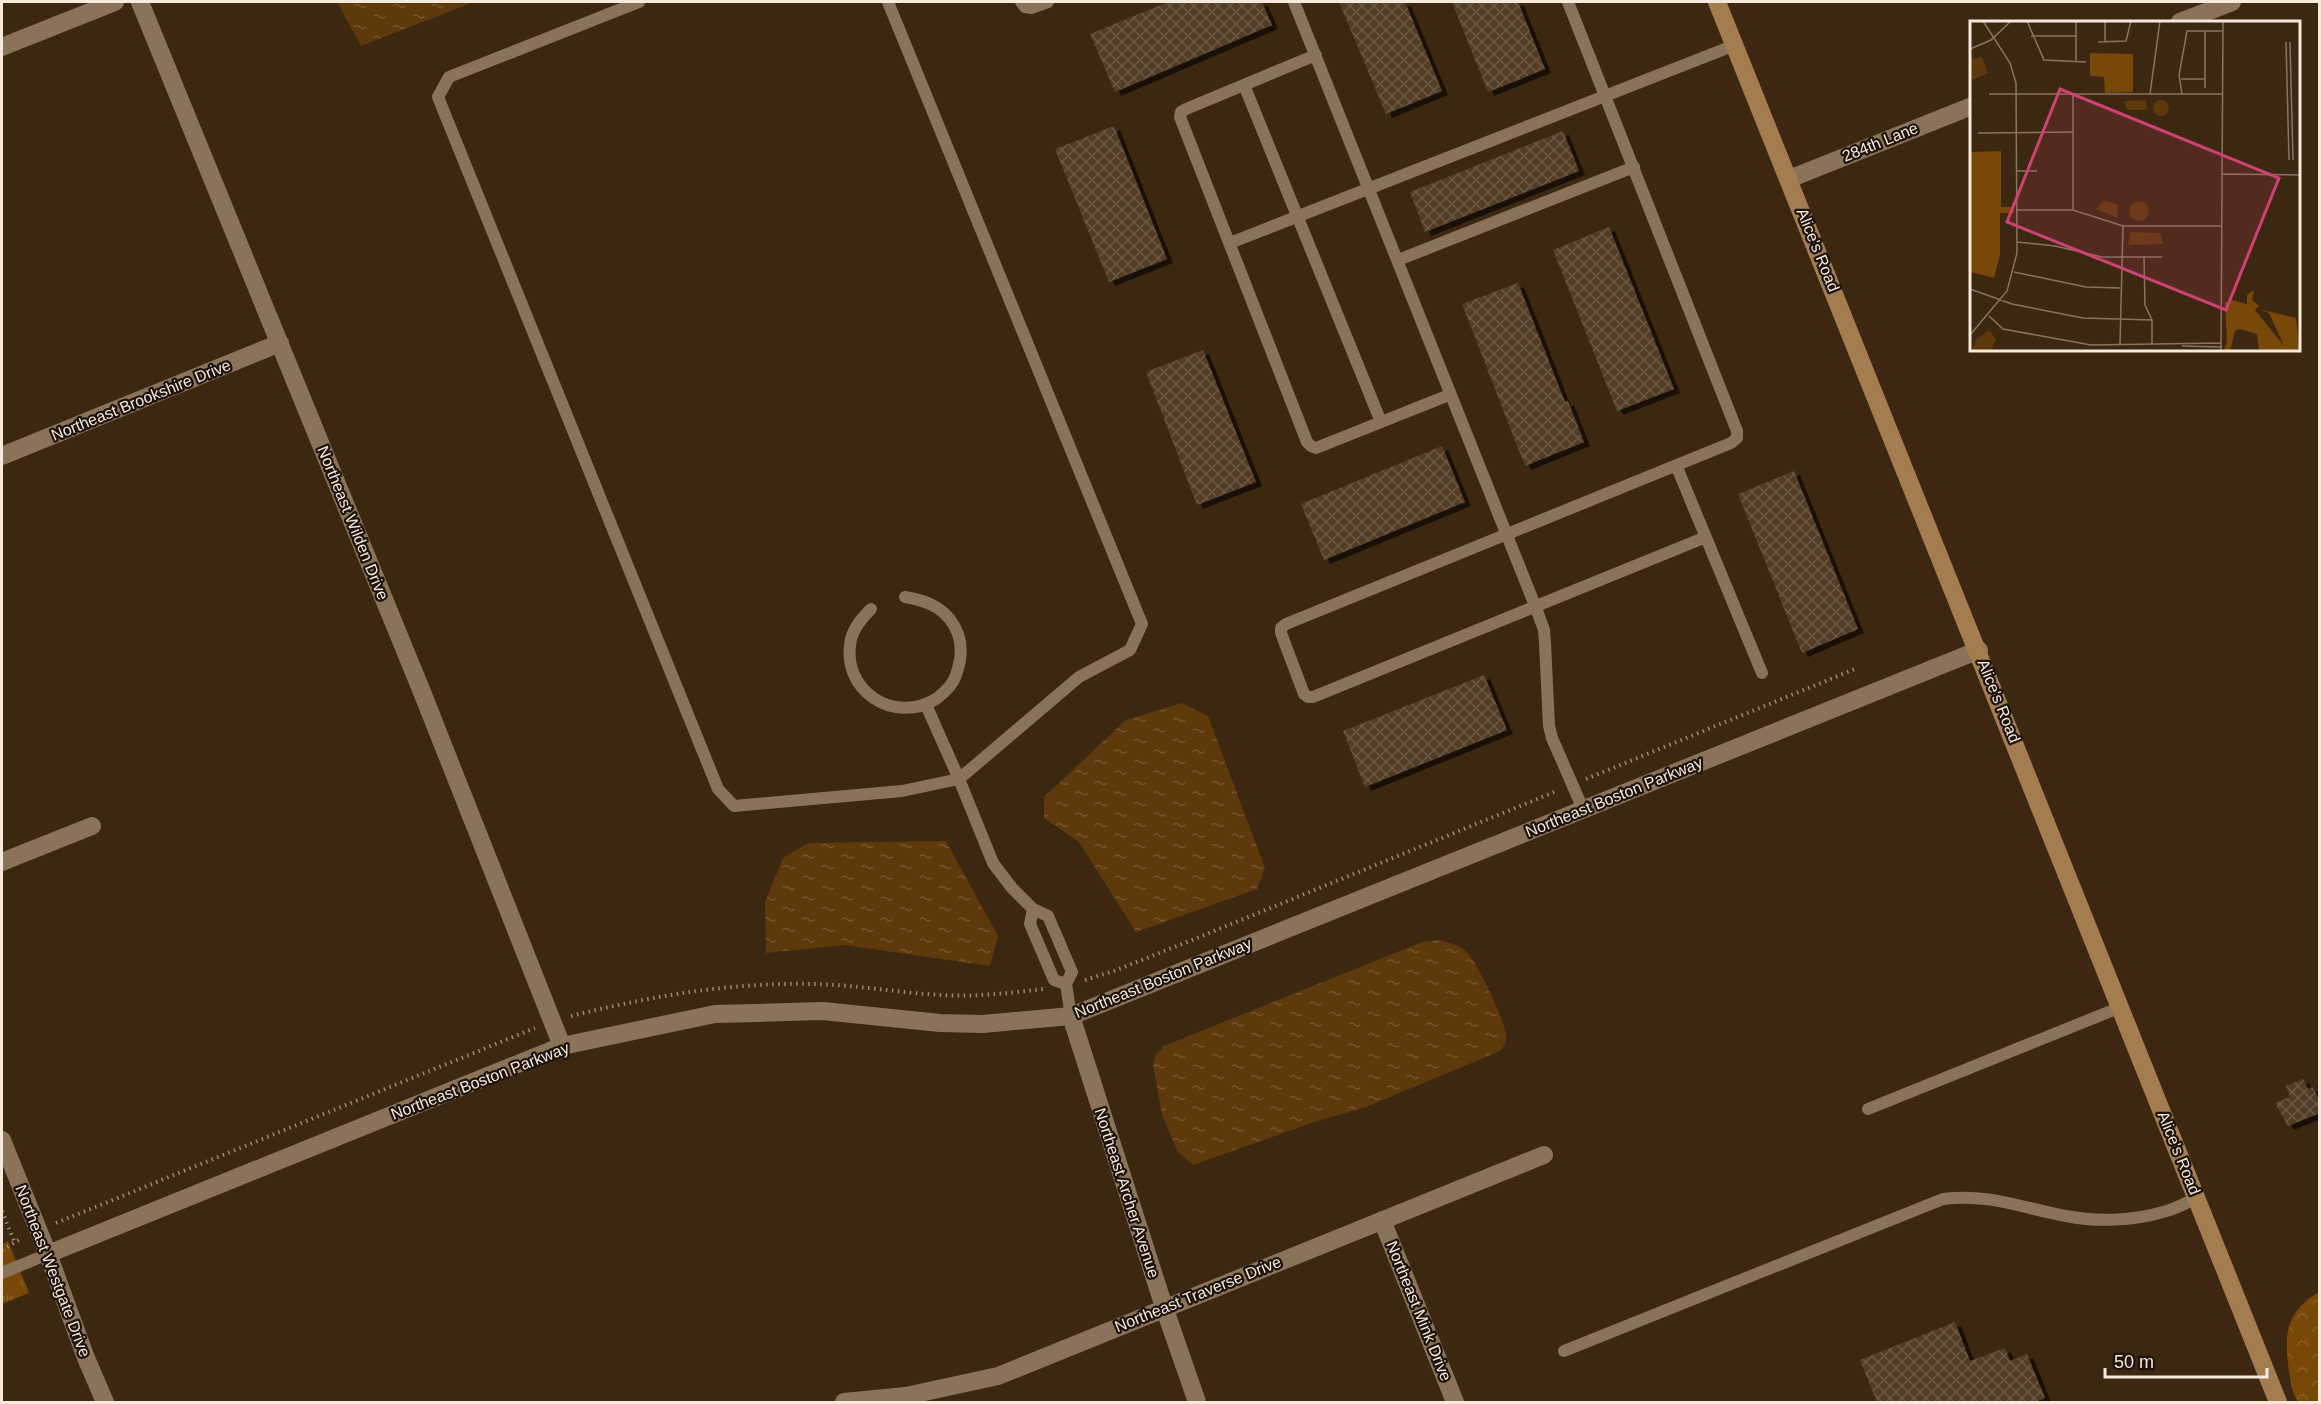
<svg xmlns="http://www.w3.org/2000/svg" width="2321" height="1404" font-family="Helvetica,sans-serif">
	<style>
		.forest { fill: url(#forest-crowns) }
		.park { fill: url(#park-tufts) }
		.water { fill: url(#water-ripples) }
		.building { fill: url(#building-cross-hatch); filter: url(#shadow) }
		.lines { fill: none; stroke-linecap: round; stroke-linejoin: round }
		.path { stroke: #9b8a78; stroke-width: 4; stroke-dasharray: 1.5 4.5; stroke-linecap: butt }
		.lane { stroke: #8b735a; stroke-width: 12 }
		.street { stroke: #8b735a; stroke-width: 18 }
		.secondary { stroke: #a37c50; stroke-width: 18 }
		.labels { text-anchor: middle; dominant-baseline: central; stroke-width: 4.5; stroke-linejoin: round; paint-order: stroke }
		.street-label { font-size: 16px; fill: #f7e9dc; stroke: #1c1209 }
		.inset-road { fill: none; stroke: #877562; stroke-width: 1.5 }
		.view { fill: #cd4275; fill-opacity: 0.15; stroke: #cd4275; stroke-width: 3 }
		.inset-edge { fill: none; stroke: #f7e9dc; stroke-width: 3 }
	</style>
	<defs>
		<pattern id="forest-crowns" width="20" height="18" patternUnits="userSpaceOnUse" patternTransform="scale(1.5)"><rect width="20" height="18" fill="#774808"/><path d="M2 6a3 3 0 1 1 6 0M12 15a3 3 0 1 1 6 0" fill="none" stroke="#8b622b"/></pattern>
		<pattern id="park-tufts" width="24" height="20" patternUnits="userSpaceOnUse" patternTransform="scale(1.5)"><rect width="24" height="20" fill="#774808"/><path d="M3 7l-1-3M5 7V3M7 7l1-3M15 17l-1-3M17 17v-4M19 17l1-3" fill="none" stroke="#8b622b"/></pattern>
		<pattern id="water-ripples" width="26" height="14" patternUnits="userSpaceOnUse" patternTransform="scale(1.5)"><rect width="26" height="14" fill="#5e390b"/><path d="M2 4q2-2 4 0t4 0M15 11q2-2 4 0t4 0" fill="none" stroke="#76562e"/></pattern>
		<pattern id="building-cross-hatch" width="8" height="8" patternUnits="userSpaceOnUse" patternTransform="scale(1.5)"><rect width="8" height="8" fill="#533d26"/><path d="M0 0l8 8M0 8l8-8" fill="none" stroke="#6c5945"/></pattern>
		<filter id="shadow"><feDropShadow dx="6" dy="4" stdDeviation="0" flood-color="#0009"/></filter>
	</defs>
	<rect width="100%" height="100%" fill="#3c2710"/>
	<path class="forest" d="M2319,1292V1402H2298C2292,1393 2291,1383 2289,1372C2284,1335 2285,1312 2319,1292Z"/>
	<path class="park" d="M8,1241L29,1293L2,1304V1244Z"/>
	<path class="water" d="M337,2H474L361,46Z
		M1182,703L1208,716L1265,868L1257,889L1136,932L1079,842L1044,818V797L1126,720Z
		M946,841L998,936L990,966L844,945L766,953L765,902L783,858L808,843Z
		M1440,940C1449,943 1460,945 1466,951C1476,959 1505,1022 1506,1034C1507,1041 1505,1046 1500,1051L1366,1107L1317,1121L1193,1165L1178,1152L1162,1115L1153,1064L1156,1055L1164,1046L1422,942Z"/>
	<path class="building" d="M1168,2H1262L1272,25L1115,92L1090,34Z
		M1339,2H1405L1442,91L1386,114Z
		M1452,2H1518L1545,69L1488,92Z
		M1114,126L1167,259L1109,282L1055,149Z
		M1563,131L1579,171L1425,232L1410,192Z
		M1609,227L1674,389L1617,411L1553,250Z
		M1518,283L1565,402L1568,401L1584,442L1525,466L1462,304Z
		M1203,350L1256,482L1197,505L1146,372Z
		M1442,446L1465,502L1324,560L1301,504Z
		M1794,471L1858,629L1802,653L1738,494Z
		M1484,675L1507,730L1365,787L1343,731Z
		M2303,1079L2308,1089L2313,1087L2320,1102V1113L2288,1126L2275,1103L2290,1097L2286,1086Z
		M1955,1322L1970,1361L2005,1348L2010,1361L2027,1354L2045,1398L2035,1402H1877L1860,1360Z"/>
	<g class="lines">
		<path class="path" d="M1586,779L1855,669
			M1085,980L1114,971L1192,940L1557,791
			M571,1016C652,996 731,982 815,984C858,985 900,993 942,995C976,997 1009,993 1043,989
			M2,1211L14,1241
			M56,1223L535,1028
			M2,1250L22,1238"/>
		<path class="lane" d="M639,2L449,77L438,97L718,789L734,806L902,791L959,779L993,863L1012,888L1033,909
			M888,2L1142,624L1130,650L1079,677L959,779L926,705
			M1021,2L1025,7L1031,8L1048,2
			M1294,2L1536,608L1544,630L1545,643L1549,726L1552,738L1583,809
			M1568,2L1737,431V438L1731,443L1286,624L1281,628V633L1304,694L1308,697H1313L1706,537
			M1316,55L1186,109L1181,112L1180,117L1307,442L1311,446L1316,448L1449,395
			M1244,85L1381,422
			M1230,243L1735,45
			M1398,260L1634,167
			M1676,465L1762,673
			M871,609C862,618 854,627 851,639C840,690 893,725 936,699C944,693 953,685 956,675C961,661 963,648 958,634C949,610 930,601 905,597
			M1033,909L1048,916L1072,972L1066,984L1054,980L1030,924Z
			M1066,984L1071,1016
			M1868,1109L2121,1007
			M2,1273L48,1254
			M1564,1351L1943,1199C1989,1193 2022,1208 2066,1216C2097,1222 2133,1221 2163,1212C2175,1209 2186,1203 2197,1198"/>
		<path class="street" d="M140,2L422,692L562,1046
			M2180,22L2232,2
			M2,47L115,2
			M1789,179L1972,106
			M2,456L280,343
			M2,862L92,826
			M1071,1016L1164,1307L1197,1402
			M2,1140L48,1254L86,1358L105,1402
			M1382,1220L1455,1402
			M48,1254L562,1046L715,1014L823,1011L940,1023L983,1024L1071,1016L1979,650
			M844,1402L906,1396L998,1376L1544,1155"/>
		<path class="secondary" d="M1717,2L2278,1402"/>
	</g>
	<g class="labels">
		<g class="street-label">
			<text transform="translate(1880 142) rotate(-22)">284th Lane</text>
			<text transform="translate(1818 250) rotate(68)">Alice's Road</text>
			<text transform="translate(141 400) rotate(-22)">Northeast Brookshire Drive</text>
			<text transform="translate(353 523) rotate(68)">Northeast Wilden Drive</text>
			<text transform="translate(1999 701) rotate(68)">Alice's Road</text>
			<text transform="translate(1614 797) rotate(-22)">Northeast Boston Parkway</text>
			<text transform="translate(1163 978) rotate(-22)">Northeast Boston Parkway</text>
			<text transform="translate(480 1081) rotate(-21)">Northeast Boston Parkway</text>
			<text transform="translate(2179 1153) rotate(68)">Alice's Road</text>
			<text transform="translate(1127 1193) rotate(72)">Northeast Archer Avenue</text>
			<text transform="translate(53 1271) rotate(69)">Northeast Westgate Drive</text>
			<text transform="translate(1198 1294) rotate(-22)">Northeast Traverse Drive</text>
			<text transform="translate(1419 1311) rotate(68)">Northeast Mink Drive</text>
		</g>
	</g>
	<g transform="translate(1970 21)">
		<rect width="330" height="330" fill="#3c2710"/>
		<path d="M284,269L282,279L289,285L285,289L314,325L299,292L288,288L326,297L330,330H289L287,313L270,308L265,310L260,330H254L257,320L255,282L261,279L277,283V274Z" fill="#774808"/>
		<path d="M120,32L163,33V71L135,72L134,56L120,55ZM31,130V186H44V192H30V234L24,257L1,251L0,265V131Z" fill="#774808"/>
		<path d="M12,36L18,52L0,60V38ZM176,79L177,89H157L154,80ZM183 87a8 8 0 1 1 16 0a8 8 0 1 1-16 0ZM134,179L148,184L147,197L126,188ZM159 190a10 10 0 1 1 20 0a10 10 0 1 1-20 0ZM160,211L190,212L193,223L158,224ZM19,309L26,318L21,330H1L7,318Z" fill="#5e390b"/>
		<path class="inset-road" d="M57,0L74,39L116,41M135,0V21M61,15H106M128,21L156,20L161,0M316,21L319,139M320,21L323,139M0,28L21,19L41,0M106,41V0M211,58H235M235,67V10M19,73H252M103,73V189M180,73L190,0M212,73L209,54L217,10H253M8,112L104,111M47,150H67M252,153L330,154M47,189H103L153,205H252M47,221L85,225L132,236H192M174,236L175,284L182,299V324M44,251L116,266L150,267M0,268L42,283L113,297L182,299M19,295L33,308L121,324L251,322M0,314L37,270L47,232L46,62L40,42L13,0M150,323L153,205M212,325L252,326M251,330L253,0"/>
		<path class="view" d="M90,68L309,157L256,289L37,201Z"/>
		<rect width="330" height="330" class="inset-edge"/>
	</g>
	<rect width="2321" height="1404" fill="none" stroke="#f7e9dc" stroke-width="6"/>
	<path d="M2105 1368v9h162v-9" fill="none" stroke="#f7e9dc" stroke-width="3"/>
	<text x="2114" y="1368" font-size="18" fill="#f7e9dc" stroke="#1c1209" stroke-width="4.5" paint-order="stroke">50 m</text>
</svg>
